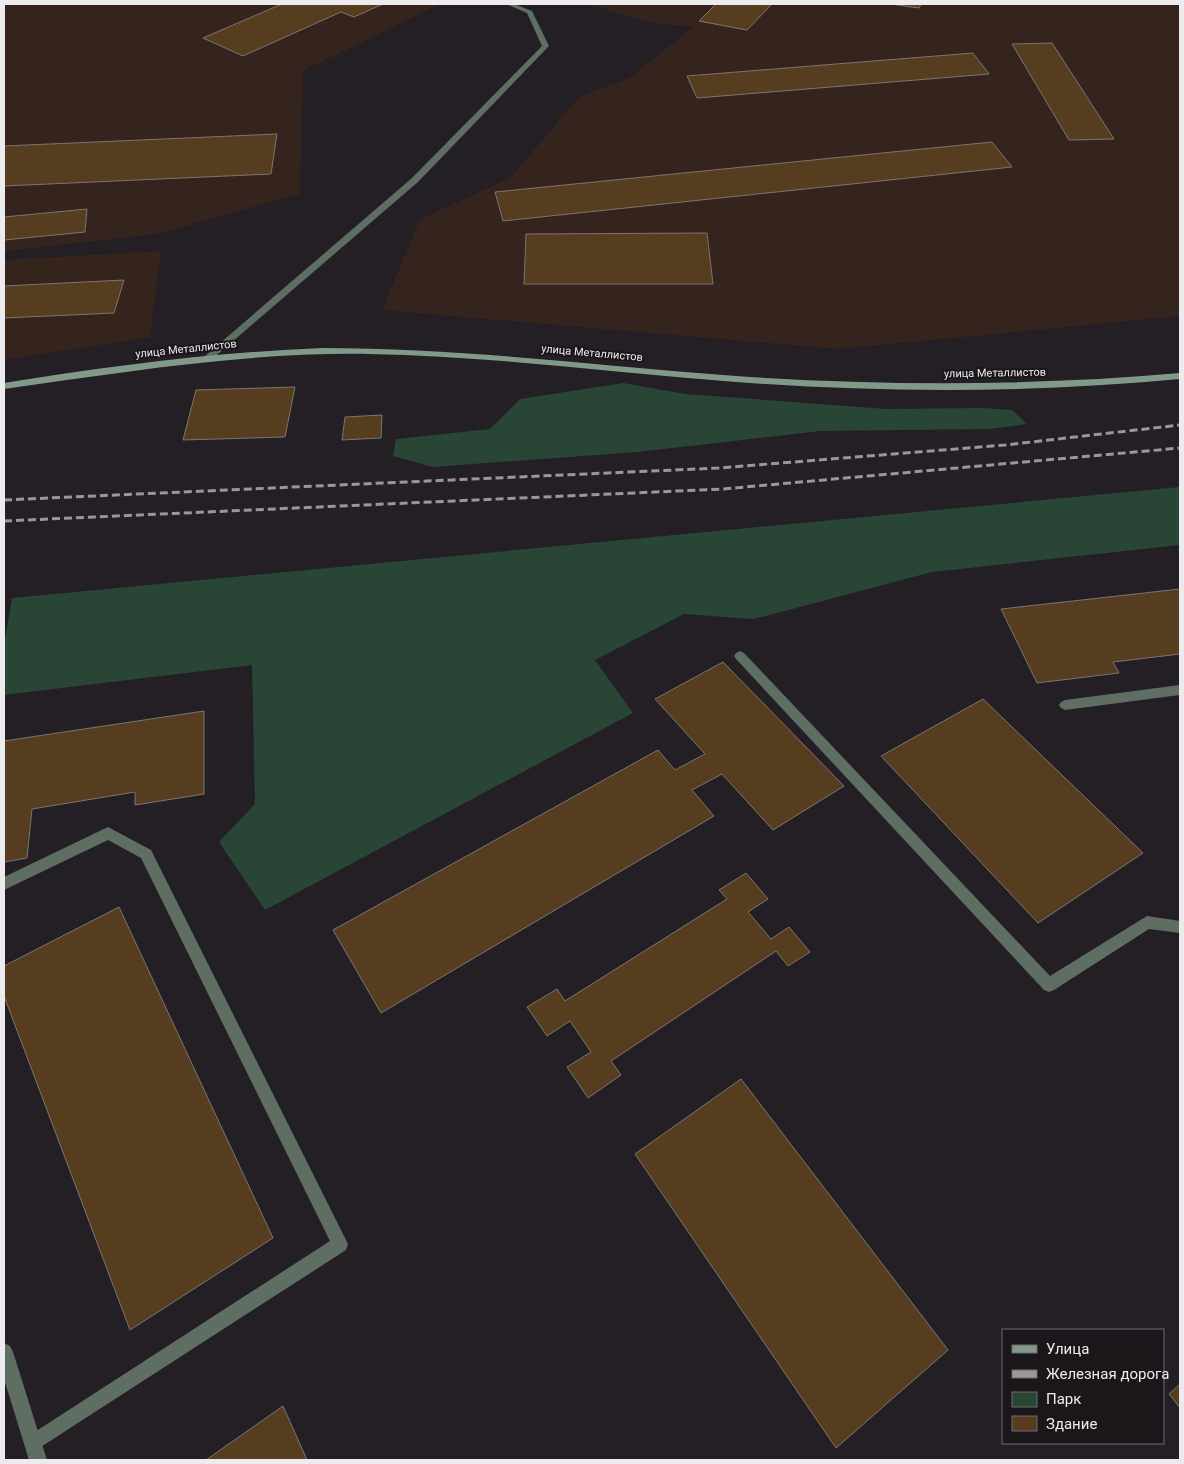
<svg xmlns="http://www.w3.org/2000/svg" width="1184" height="1464" font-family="Roboto,sans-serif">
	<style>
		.commercial { fill: #35241c }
		.industrial { fill: #35231d }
		.green { fill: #294536 }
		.building { fill: #573d1f; stroke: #7b7671 }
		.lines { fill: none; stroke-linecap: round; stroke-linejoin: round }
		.service { fill: #5e6e63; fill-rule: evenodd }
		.minor { fill: #5e6e63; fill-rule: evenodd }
		.secondary { fill: #819a88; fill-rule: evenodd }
		.rail { stroke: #9a969a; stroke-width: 3; stroke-dasharray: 8 4; stroke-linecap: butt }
		.labels { text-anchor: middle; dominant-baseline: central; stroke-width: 4; stroke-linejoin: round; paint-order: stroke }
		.far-street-label { font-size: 11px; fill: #eeebee; stroke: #1a161a }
	</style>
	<rect width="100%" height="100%" fill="#241f24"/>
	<path class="commercial" d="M161,251L150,337L4,360V260Z"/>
	<path class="industrial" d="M4,4H440L303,71L300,194L157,234L4,251Z
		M588,4H1180V316L838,349L382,310L420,219L510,178L579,97L631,77L694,26L655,24Z"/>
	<path class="green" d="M623,383L685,394L887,409L983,408L1012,410L1027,424L989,429L820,431L637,452L433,467L393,456L396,439L490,429L520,399Z
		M1180,487V545L932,572L754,619L684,614L595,660L633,713L265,910L219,842L255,804L252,665L4,695V645L12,598Z"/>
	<path class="building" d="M282,4H383L354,17L341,12L243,56L203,38Z
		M716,4H772L747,30L699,21Z
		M891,4H921L919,8Z
		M1052,43L1114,139L1069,140L1012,44Z
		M973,53L989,74L697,98L687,76Z
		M277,134L271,174L4,186V146Z
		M992,142L1012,167L503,221L495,192Z
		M87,209L85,232L4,240V217Z
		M707,233L713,284H524L526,234Z
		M124,280L114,313L4,318V286Z
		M295,387L285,437L183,440L196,390Z
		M382,415L381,438L342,440L345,417Z
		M1180,589V654L1113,662L1119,673L1037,683L1001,609Z
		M723,662L844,786L773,830L722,774L692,790L714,816L381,1013L333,930L658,750L675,770L705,754L655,699Z
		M983,699L1143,853L1038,923L881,756Z
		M204,711V794L135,805V792L32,809L27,858L4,862V741Z
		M746,873L768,899L748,912L771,939L789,927L810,952L788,966L776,951L611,1061L621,1075L588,1098L567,1067L591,1052L570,1021L547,1036L527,1007L557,989L565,1001L727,899L719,890Z
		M119,907L273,1238L130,1330L4,996V966Z
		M741,1079L948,1350L836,1448L635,1154Z
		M1180,1384V1408L1169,1394Z
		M283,1406L307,1460H206Z"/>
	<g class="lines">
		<path class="service" d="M506,4H514L532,11L549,46L548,47L418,182L211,360H205V356L412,178L542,46L527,13Z
			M740,651L744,653L1050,976L1147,916L1180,921V933L1149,929L1054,990L1049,992L1044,990L736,659L734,656L736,653Z
			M1180,685V695L1065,710L1061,708L1059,705L1061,702L1065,700Z
			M108,827L151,850L348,1244L346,1250L33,1452L27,1449L24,1443L27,1437L330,1241L141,858L108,840L4,890V877Z"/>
		<path class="minor" d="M4,1343L10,1346L13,1352L47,1460H29L4,1379Z"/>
		<path class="secondary" d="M323,348C462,348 598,366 736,376C884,386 1032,386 1180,373V379C1033,393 884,393 736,382C614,373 492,356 369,354C246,352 125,372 4,389V383C110,366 216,352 323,348Z"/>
		<path class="rail" d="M4,500L719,468L1005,445L1180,425
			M4,521L723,489L1180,448"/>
	</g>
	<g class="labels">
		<g class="far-street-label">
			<text transform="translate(186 349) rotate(-6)">улица Металлистов</text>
			<text transform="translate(592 353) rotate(5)">улица Металлистов</text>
			<text transform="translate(995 373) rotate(-1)">улица Металлистов</text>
		</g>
	</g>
	<rect width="1184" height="1464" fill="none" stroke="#eeebee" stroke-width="10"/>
	<rect x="1002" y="1329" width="162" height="115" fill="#1a161a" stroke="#6f6b6f"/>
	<rect x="1012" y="1345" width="25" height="8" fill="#819a88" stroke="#6f6b6f"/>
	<text x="1046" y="1354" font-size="15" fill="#eeebee">Улица</text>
	<rect x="1012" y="1370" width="25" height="8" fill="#9a969a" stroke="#6f6b6f"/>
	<text x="1046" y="1379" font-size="15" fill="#eeebee">Железная дорога</text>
	<rect x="1012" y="1392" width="25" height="15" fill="#294536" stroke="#6f6b6f"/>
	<text x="1046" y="1404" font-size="15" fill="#eeebee">Парк</text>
	<rect x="1012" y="1416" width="25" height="15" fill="#573d1f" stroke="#6f6b6f"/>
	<text x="1046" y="1429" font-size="15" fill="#eeebee">Здание</text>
</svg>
